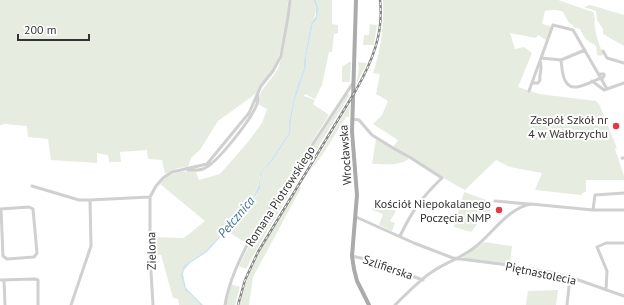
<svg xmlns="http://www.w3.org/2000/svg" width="624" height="305" font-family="'PT Sans',sans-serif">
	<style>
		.green { fill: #e6ecdf }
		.water { fill: #cfe2ee }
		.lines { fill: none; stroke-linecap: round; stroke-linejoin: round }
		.minor { stroke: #d0d0d0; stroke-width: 3 }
		.major { stroke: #ababab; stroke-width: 4 }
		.rail-casing { stroke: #888; stroke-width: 2.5 }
		.rail { stroke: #fff; stroke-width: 1; stroke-dasharray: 3; stroke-linecap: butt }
		.poi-dot { fill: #e63946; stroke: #fff; stroke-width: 1.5 }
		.labels { text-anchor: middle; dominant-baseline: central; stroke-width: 4; stroke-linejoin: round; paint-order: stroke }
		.poi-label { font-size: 12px; fill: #333; stroke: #fff; text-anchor: end }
		.street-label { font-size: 12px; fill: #333; stroke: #fff }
		.water-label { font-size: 13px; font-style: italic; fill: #3f7597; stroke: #fff }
	</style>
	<rect width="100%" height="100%" fill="#fff"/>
	<path class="green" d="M0,0H288L287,17L281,49L275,68L258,92L218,121L200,150L191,158L188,167L178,168L165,174L162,160L148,159L147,150L120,152L121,162H109L108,155L97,153V163L51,160L48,139L28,137L27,126L5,124L0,125Z
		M291,0H313C318,8 316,16 311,23L304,59V68L295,93L289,121V130L288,134L271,160L262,171L259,177V183L252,199L243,207L230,227L223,232L205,251L188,262L182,271L184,287L185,291L191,295L200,305H179L178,299L173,298L161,255H151V237L184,238L205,221L160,184C170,171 182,171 196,172L199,180L220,174L248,142L262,123L267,109L258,104L261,92L278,69L284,49Z
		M316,0H332V24L338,25V33L334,34L332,52H329L322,85L315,99L305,94L304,96L315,100L313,104L329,115L246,243L227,231L231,228L244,208L249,205L254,199L260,189L261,173L273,160L290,134L291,121L295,100L306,67V58L313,24L317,19L319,9Z
		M383,0H558L593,12C596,17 594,22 595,28C596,37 600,46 603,54L601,56L597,55C597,41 593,46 587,40C584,38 582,32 580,29L573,27V25L569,23L563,12C556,9 551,10 545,11L542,24L550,26L551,28L546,40L538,35L536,38L510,33L515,49L524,47L532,53L518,87L539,94L596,101L599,104L617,148L615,149L624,176V180H586V192L582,193V195L535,190L542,173L510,167L496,160L465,190C440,177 418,160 393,147L398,140L373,124L382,115L388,101L376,94L380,74L373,73C381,50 384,25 383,0Z
		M590,5L624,15V46L603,34V29L597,20L596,11L584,7Z
		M370,24L377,25L374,45H363L364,35H369Z
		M349,62H351L350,80L349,82H342V67Z
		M358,62L367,63L356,85L359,68Z
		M347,94H349V96L263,238L246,269L239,266L252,240Z
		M350,104L349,117H346L323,154L308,173Z
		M376,139L409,158C404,166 382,164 372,164Z
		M299,186L301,188L253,277L249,305H239C249,261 276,224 299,186Z
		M464,192L492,202L487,224L479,222L471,232L454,227Z
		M375,202L396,211L390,221L395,223L392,231L379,225L383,214L372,210Z
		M484,242L512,246L510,264L462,258Z
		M231,284L240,287L235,305H226Z
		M558,290L556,305H526L528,291Z"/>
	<path class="water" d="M313,0H316L319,9L317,19L313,24L306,58V67L295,100L291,121L290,134L273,160L261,173L260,189L252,201L249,205L244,208L231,228L224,233L207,252L190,263L184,270L183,274L186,288L203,305H200L191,295L185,291L181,275L184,265L205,251L233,222L239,211L252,199L255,193L259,184L260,173L271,160L288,134L289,130V121L295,93L304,68V59L311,23L316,16V7Z"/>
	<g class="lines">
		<path class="minor" d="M603,51L607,58L624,63
			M541,58L561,60L585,50
			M561,60C562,67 562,77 566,82C572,94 592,81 601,78
			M599,74H604V76L602,79
			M592,81L604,90L607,89
			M532,83H538L540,80C539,73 543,68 540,61
			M529,91L553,25L573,30L607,89L624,83
			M352,119L359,120L372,135L393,148L411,158L442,178C422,197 412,211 400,236
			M622,158H624
			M188,170C193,170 198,171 203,169C217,164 252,118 257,104C258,101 258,97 258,95
			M32,186L79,200H90L150,197
			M150,197L156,186L163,178L172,172L207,164L249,113L261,86L273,71L281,56L288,17L290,0
			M150,197V255L153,305
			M495,201L529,204
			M0,209L29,207L33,209L37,253L34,257L7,259L3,256L1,209
			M593,210L595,195L624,193
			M356,217L414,243L453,258L515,266L549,272L570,277L624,296
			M352,256L365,259L423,280
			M0,280L35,279L38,280V305
			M4,280L5,305
			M606,290L607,271L597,247L606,243H624
			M71,305L91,246L90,200
			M225,305C229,281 239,261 250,239L353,83
			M395,305C404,296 422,278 432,272C446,262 462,258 475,247C492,234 508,208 531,204L593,210H624
			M567,305L570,277"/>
		<path class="major" d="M356,0L352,132L357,195L352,256L354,269L357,281L369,305"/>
		<defs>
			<path id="rail" d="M238,305L245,280L258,252L356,90C372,62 384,33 380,0"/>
		</defs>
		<use href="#rail" class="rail-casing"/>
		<use href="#rail" class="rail"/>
	</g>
	<g class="poi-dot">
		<circle cx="616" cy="126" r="4"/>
		<circle cx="499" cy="210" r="4"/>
	</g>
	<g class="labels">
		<g class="poi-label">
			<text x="608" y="119">Zespół Szkół nr<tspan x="608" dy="14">4 w Wałbrzychu</tspan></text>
			<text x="491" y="203">Kościół Niepokalanego<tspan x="491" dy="14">Poczęcia NMP</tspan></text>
		</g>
		<g class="street-label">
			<text transform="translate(345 155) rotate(-94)">Wrocławska</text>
			<text transform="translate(280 196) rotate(-57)">Romana Piotrowskiego</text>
			<text transform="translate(151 251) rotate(-91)">Zielona</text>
			<text transform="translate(388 267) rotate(19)">Szlifierska</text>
			<text transform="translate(541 273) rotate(12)">Piętnastolecia</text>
		</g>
		<g class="water-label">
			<text transform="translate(236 217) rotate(-50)">Pełcznica</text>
		</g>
	</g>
	<path d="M18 34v6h71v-6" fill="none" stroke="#333333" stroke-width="2"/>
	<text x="24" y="34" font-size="12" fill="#333333" stroke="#ffffff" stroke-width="3" paint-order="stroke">200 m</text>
</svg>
